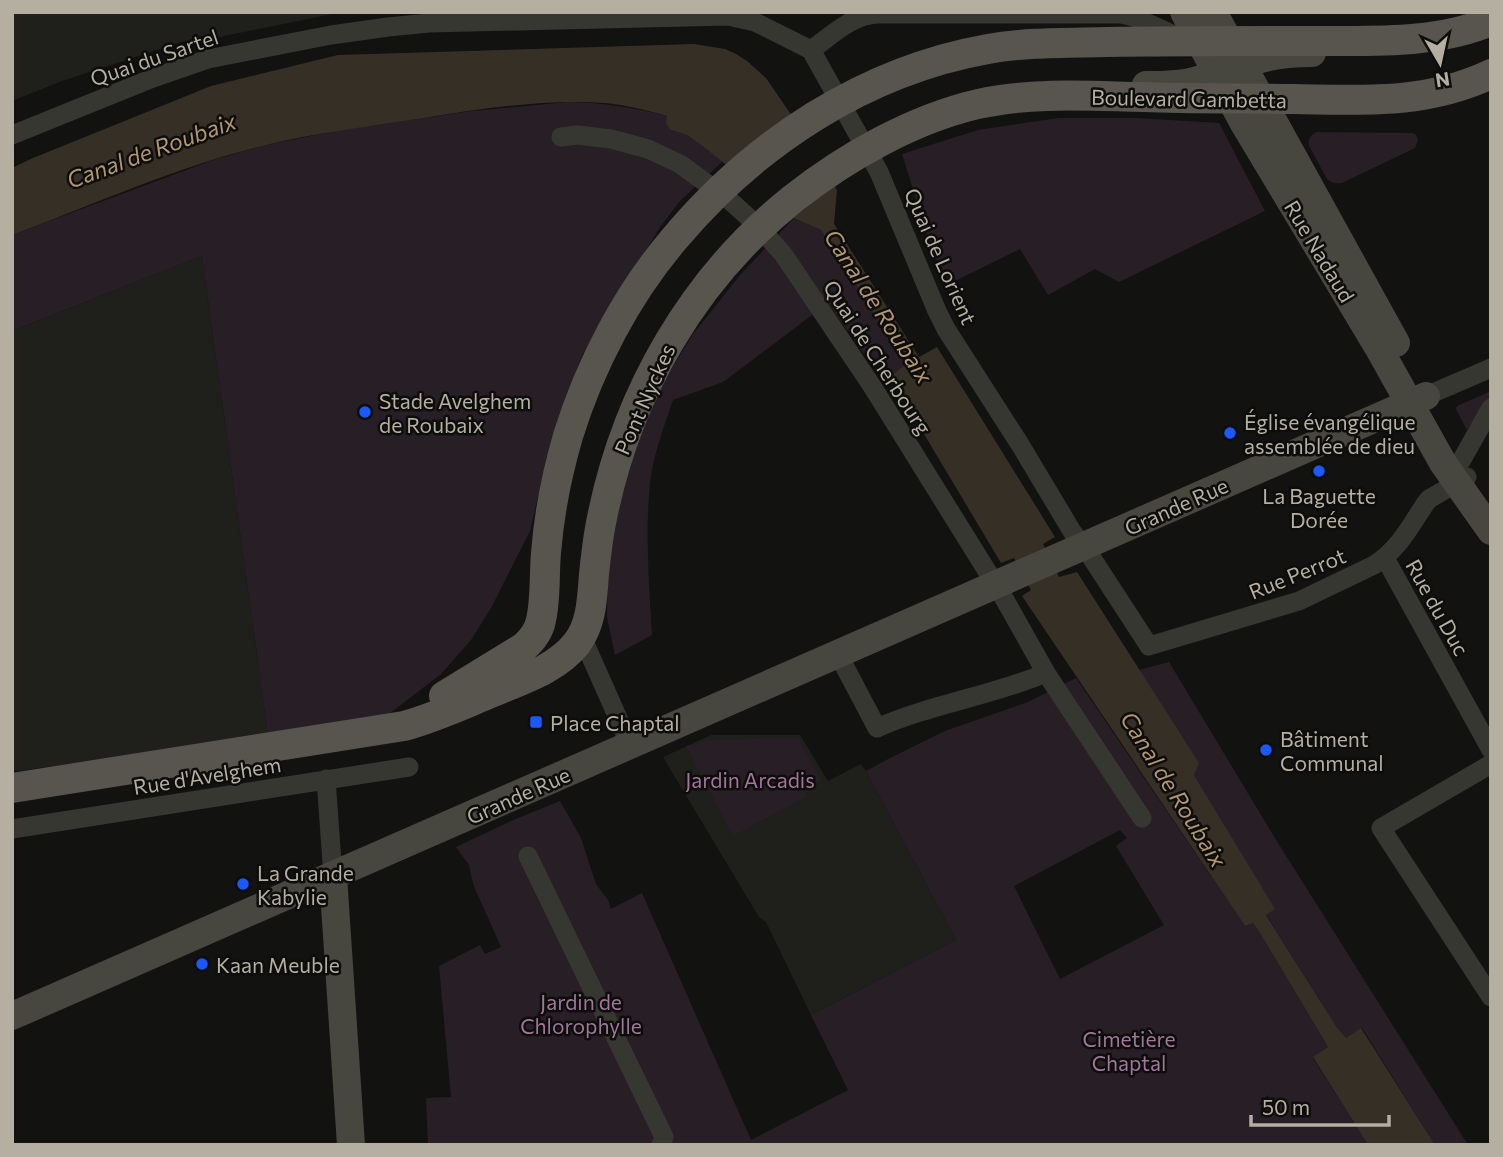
<svg xmlns="http://www.w3.org/2000/svg" width="1503" height="1157" font-family="Commissioner,sans-serif">
	<style>
		.built { fill: #1f1f1c }
		.green { fill: #281f26; fill-rule: evenodd }
		.water { fill: #362f26 }
		.pier { fill: #121210 }
		.lines { fill: none; stroke-linecap: round; stroke-linejoin: round }
		.street { stroke: #373731; stroke-width: 19 }
		.secondary { stroke: #47463f; stroke-width: 28 }
		.primary { stroke: #57554d; stroke-width: 30 }
		.poi-dot { fill: #1c58ff; stroke: #0d0d0b; stroke-width: 2.5 }
		.labels { text-anchor: middle; dominant-baseline: central; stroke-width: 5; stroke-linejoin: round; paint-order: stroke }
		.street-label { font-size: 21px; fill: #b4afa1; stroke: #0d0d0b }
		.poi-label { font-size: 21px; fill: #b4afa1; stroke: #0d0d0b; text-anchor: start }
		.park-label { font-size: 21px; fill: #a1769b; stroke: #0d0d0b }
		.water-label { font-size: 23px; font-style: italic; fill: #b29674; stroke: #0d0d0b }
	</style>
	<rect width="100%" height="100%" fill="#121210"/>
	<path class="built" d="M12,12H342L200,41H184L62,81L12,101Z
		M202,256L268,735L12,772V331Z
		M711,735H800L828,781L861,764L866,771L956,940L811,1015L766,922L759,917L663,757Z"/>
	<path class="green" d="M568,102C604,103 632,107 667,116L671,130L687,135L723,161L680,201L660,227L583,354L564,401L551,441L530,531L491,608L471,640L441,674L389,714L268,735L202,256L12,331V235L213,160L262,146L335,131L472,111Z
		M1058,118H1137L1219,123L1265,211L1119,282L1095,269L1048,295L1020,249L951,283L933,254L902,154L978,130Z
		M1317,132L1413,133L1416,135L1418,140L1415,148L1342,183C1336,184 1332,183 1327,179L1309,146C1308,139 1310,135 1317,132Z
		M794,218L821,230L907,365L890,377L881,378L828,303L723,382L673,400C664,427 653,455 650,483C645,534 649,585 652,635L615,655L607,617L608,544L642,417L693,334L741,274Z
		M1491,391V395L1467,430L1456,409L1457,406Z
		M1169,662L1273,835L1468,1145H1435L1362,1028L1346,1038L1336,1026L1266,914L1274,909L1194,775L1139,670Z
		M1076,678L1245,926L1253,923L1260,933L1328,1047L1313,1058L1368,1145H428L426,1098L451,1097L439,966L480,945L485,954L501,947L473,884L469,865L456,847L511,821L560,801L581,838L596,884L608,900L611,909L642,893L751,1140L848,1090L811,1015L956,940L866,771L890,758L945,731L1028,702ZM1120,830L1127,838L1116,846L1164,925L1060,979L1014,886Z
		M798,738L821,781L804,789L807,796L733,836L686,746L709,740Z"/>
	<path class="water" d="M694,44L725,49L736,54L747,61L766,78L792,116L837,190L834,224L919,357L937,347L1055,537L1043,544L1059,577L1077,572L1199,763L1194,775L1275,909L1266,915L1336,1026L1346,1038L1361,1028L1435,1145H1368L1313,1057L1328,1047L1260,933L1253,923L1245,926L1022,596L1031,590L1014,558L1001,563L890,377L906,364L821,230L794,218L705,148L687,135L671,130L666,124L667,116C646,110 626,105 605,103C547,99 487,108 430,117C374,126 318,132 262,146C177,167 95,204 12,235V168L33,158L211,86L338,55Z"/>
	<path class="pier" d="M794,114L838,184L823,194L791,220L725,167Z"/>
	<g class="lines">
		<path class="street" d="M811,50L879,172L937,311L946,329L1021,446L1073,533L1084,546L1149,646L1299,601L1374,565C1398,550 1410,527 1425,504L1429,499L1467,477
			M811,50C831,36 852,15 877,14H1121L1134,17L1176,36
			M12,135L153,78L208,59L331,35L388,27L429,23L728,16L755,22L811,50
			M561,137L578,135L611,139L648,149L680,164L728,199L757,225L783,254L872,386L1005,600L1046,673L1142,818
			M1426,396L1491,368
			M1461,461L1491,408
			M1385,558L1491,750
			M582,637L630,745
			M838,654L877,728C931,704 991,696 1046,673
			M1491,764L1381,828L1491,997
			M326,779L333,876
			M12,829L409,767
			M528,856L664,1137L661,1145"/>
		<path class="secondary" d="M1184,12L1243,122L1378,347L1443,463L1491,531
			M1213,12L1396,343
			M1231,80C1241,56 1289,53 1312,53
			M1146,85C1173,85 1210,85 1227,60
			M333,876L351,1145
			M12,1016L1426,396"/>
		<path class="primary" d="M444,696L524,647C532,640 539,631 541,620C546,598 544,575 546,553C549,514 557,474 568,436C590,365 627,294 675,238C755,143 864,71 988,49C1027,42 1067,43 1107,42C1171,41 1236,41 1300,41C1363,40 1432,46 1491,21
			M12,788L404,726C434,718 462,705 491,693C521,680 557,669 577,643C592,623 592,598 594,574C596,555 598,536 602,518C627,393 694,277 794,198C846,157 913,119 978,104C1032,92 1088,96 1143,97C1193,99 1243,98 1294,99C1364,100 1425,105 1491,74"/>
	</g>
	<g class="poi-dot">
		<circle cx="365" cy="412" r="7"/>
		<circle cx="1230" cy="433" r="7"/>
		<circle cx="1319" cy="471" r="7"/>
		<rect x="529" y="715" width="14" height="14" rx="3.5"/>
		<circle cx="1266" cy="750" r="7"/>
		<circle cx="243" cy="884" r="7"/>
		<circle cx="202" cy="964" r="7"/>
	</g>
	<g class="labels">
		<g class="street-label">
			<text transform="translate(154 57) rotate(-19)">Quai du Sartel</text>
			<text transform="translate(1189 98) rotate(1)">Boulevard Gambetta</text>
			<text transform="translate(1320 251) rotate(59)">Rue Nadaud</text>
			<text transform="translate(941 256) rotate(66)">Quai de Lorient</text>
			<text transform="translate(878 357) rotate(57)">Quai de Cherbourg</text>
			<text transform="translate(644 399) rotate(-66)">Pont Nyckes</text>
			<text transform="translate(1176 506) rotate(-24)">Grande Rue</text>
			<text transform="translate(1297 573) rotate(-22)">Rue Perrot</text>
			<text transform="translate(1438 607) rotate(61)">Rue du Duc</text>
			<text transform="translate(207 775) rotate(-9)">Rue d'Avelghem</text>
			<text transform="translate(518 795) rotate(-24)">Grande Rue</text>
		</g>
		<g class="poi-label">
			<text x="379" y="400">Stade Avelghem<tspan x="379" dy="24">de Roubaix</tspan></text>
			<text x="1244" y="421">Église évangélique<tspan x="1244" dy="24">assemblée de dieu</tspan></text>
			<text x="1319" y="495" text-anchor="middle">La Baguette<tspan x="1319" dy="24">Dorée</tspan></text>
			<text x="550" y="722">Place Chaptal</text>
			<text x="1280" y="738">Bâtiment<tspan x="1280" dy="24">Communal</tspan></text>
			<text x="257" y="872">La Grande<tspan x="257" dy="24">Kabylie</tspan></text>
			<text x="216" y="964">Kaan Meuble</text>
		</g>
		<g class="park-label">
			<text x="750" y="779">Jardin Arcadis</text>
			<text x="581" y="1001">Jardin de<tspan x="581" dy="24">Chlorophylle</tspan></text>
			<text x="1129" y="1038">Cimetière<tspan x="1129" dy="24">Chaptal</tspan></text>
		</g>
		<g class="water-label">
			<text transform="translate(151 150) rotate(-20)">Canal de Roubaix</text>
			<text transform="translate(879 306) rotate(57)">Canal de Roubaix</text>
			<text transform="translate(1174 789) rotate(58)">Canal de Roubaix</text>
		</g>
	</g>
	<rect width="1503" height="1157" fill="none" stroke="#b4afa1" stroke-width="28"/>
	<g transform="translate(1440 63) rotate(171)" stroke="#0d0d0b" stroke-width="5" paint-order="stroke">
	<path d="M0-5L12 26L0 18L-12 26Z" fill="#b4afa1"/>
	<text y="-10" font-size="19" font-weight="bold" text-anchor="middle" fill="#b4afa1">N</text>
	</g>
	<path d="M1251 1115v10h138v-10" fill="none" stroke="#b4afa1" stroke-width="3.5"/>
	<text x="1262" y="1115" font-size="21" fill="#b4afa1" stroke="#0d0d0b" stroke-width="5" paint-order="stroke">50 m</text>
</svg>
